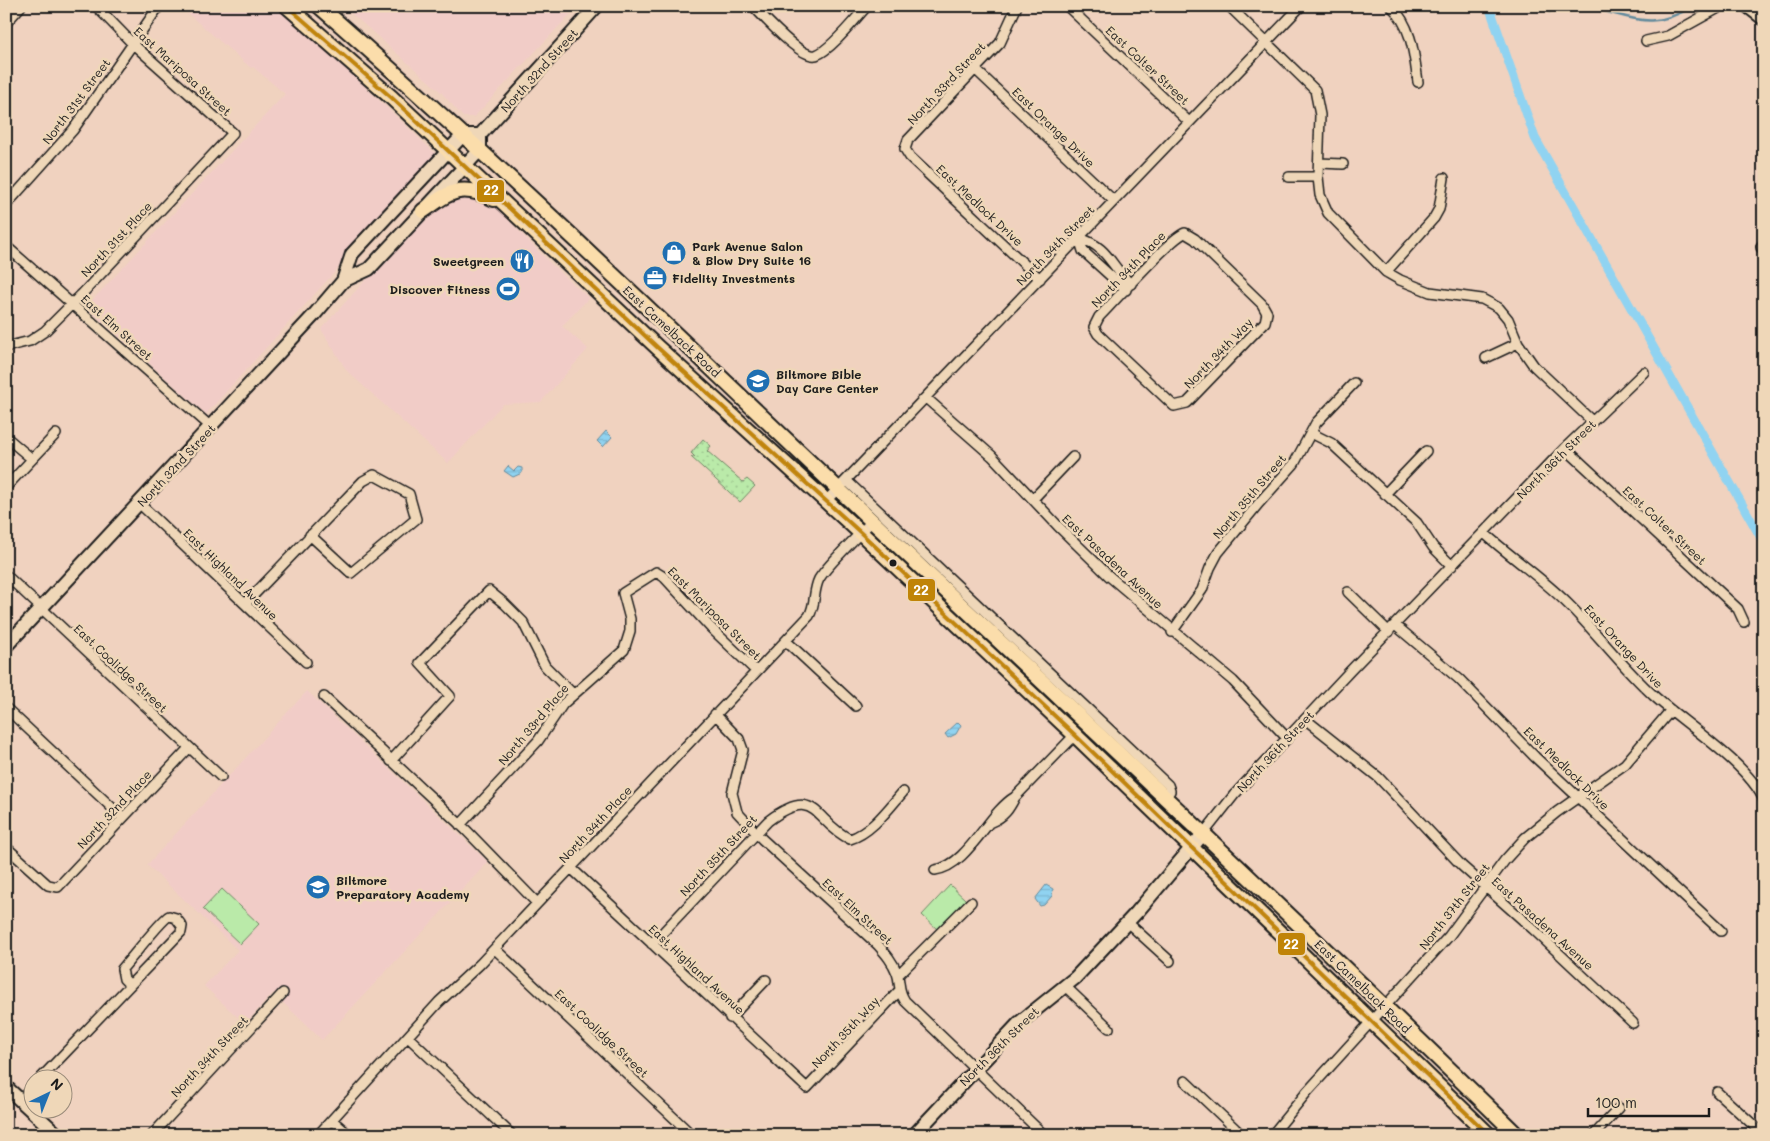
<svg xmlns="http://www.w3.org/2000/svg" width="1770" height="1141" font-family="Mali,sans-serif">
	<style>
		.built { fill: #f1ccc7 }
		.grass { fill: url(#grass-dots); stroke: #6b8362 }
		.pitch { fill: #baeaa9; stroke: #6b8362 }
		.water { fill: url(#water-rules); stroke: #628a9c }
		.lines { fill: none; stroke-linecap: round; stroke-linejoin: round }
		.stream { stroke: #628a9c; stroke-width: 2.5 }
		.canal { stroke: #90d3f1; stroke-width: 9 }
		.street-casing { stroke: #1c1c1c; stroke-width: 12 }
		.secondary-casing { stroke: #1c1c1c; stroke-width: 16 }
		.primary-casing { stroke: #1c1c1c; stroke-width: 18 }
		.street { stroke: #efd7b8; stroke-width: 9 }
		.secondary { stroke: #efd7b8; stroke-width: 12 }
		.primary { stroke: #fbddab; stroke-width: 14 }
		.bus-1-casing { stroke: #efd7b8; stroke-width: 8 }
		.bus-1 { stroke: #c08407; stroke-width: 4 }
		.bus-dot { fill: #1c1c1c; stroke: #efd7b8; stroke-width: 2 }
		.labels { text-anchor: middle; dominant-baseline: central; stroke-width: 5; stroke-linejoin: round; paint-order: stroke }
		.street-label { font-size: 12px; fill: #1c1c1c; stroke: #efd7b8 }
		.poi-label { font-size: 12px; font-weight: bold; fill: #1c1c1c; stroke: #efd7b8; text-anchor: start }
		.line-badge { stroke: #efd7b8; stroke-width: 2 }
		.badge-label { font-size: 14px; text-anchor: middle; font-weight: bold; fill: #fff }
	</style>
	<defs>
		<pattern id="grass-dots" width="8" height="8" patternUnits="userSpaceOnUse" patternTransform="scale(1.25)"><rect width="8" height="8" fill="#baeaa9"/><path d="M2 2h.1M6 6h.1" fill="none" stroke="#9fc891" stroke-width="1.8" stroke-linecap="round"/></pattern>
		<pattern id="water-rules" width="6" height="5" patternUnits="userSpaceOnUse" patternTransform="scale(1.25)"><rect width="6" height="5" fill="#90d3f1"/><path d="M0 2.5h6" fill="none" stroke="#7cb5ce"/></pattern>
	</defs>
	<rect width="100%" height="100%" fill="#f0d2bf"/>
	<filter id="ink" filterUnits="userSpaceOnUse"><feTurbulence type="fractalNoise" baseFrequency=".02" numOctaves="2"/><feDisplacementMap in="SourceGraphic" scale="10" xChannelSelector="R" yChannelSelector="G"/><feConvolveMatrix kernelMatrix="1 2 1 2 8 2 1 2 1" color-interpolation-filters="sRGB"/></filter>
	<g filter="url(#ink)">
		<path class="built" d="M179,6H277L316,40L439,157L206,414L86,307L285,94L253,67L251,68Z
			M343,6H578L474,117H463L441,92Z
			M466,176L551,264L589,298L562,326L588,349L541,402L503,404L448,463L347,371L321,329L382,262Z
			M307,691L488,862L322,1040L273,993L245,1024L204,986L238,950L147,865Z"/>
		<path class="grass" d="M703,439L711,446L707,451L743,482L747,479L755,486L740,502L691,457H695L691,453Z"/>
		<path class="pitch" d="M950,885L966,900L938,930L922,915Z
			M222,889L259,924L240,944L203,909Z"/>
		<path class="water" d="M606,431L612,437L603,447L597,441Z
			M508,466L514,471L518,467L522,468V473L513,477L504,471Z
			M958,722L961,725L956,734L948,738L945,734Z
			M1046,885L1053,889L1052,896L1044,905L1040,906L1035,899Z"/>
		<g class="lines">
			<path class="stream" d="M1577,6C1626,11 1645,36 1693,6
				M1549,12L1563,6"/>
			<path class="canal" d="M1489,6L1535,138L1764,543"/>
			<defs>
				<path id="street" d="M753,6C764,17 801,59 816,55C831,50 856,18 867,6
					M1017,6L1000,43L908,140L905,149L910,157L1040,279
					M1067,6L1189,122
					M1229,6L1315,90L1320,115L1318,177L1320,195L1328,213L1386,272L1400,280L1430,292L1482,299L1499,308L1508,319L1518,343L1534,366L1592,421
					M1391,6C1412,26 1414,54 1418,82
					M6,23L21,6
					M1646,41L1668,36L1722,6
					M976,70L1114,201
					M1319,163L1343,164
					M1289,177H1318
					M6,205L73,130L159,6
					M1185,233L1195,239L1262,304L1267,313L1265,322L1187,403L1174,406L1098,334L1094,327L1099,317C1114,302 1170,238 1185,233Z
					M1079,238C1110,247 1110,267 1131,284
					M1079,238L1083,251L1126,290
					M6,246L211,427
					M1386,272L1434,218L1439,209L1444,178
					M6,347L30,341L45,331L81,295L233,133L133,44L96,6
					M1486,358L1518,343
					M926,398L992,456L1058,526L1109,576L1233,681L1287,738
					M1311,433L1331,443L1417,523L1433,547L1452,566
					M6,437L32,459
					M1565,448L1738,609L1744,622
					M846,480L1168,785L1170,791L1165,797
					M6,487L56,434
					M1385,494L1426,451
					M1033,499L1073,457
					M826,501L1301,6
					M140,504L306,662
					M1484,533C1512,558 1542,578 1568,604C1598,634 1623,668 1654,696C1684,723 1748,764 1764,800
					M6,575L221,777
					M1348,592L1389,632
					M245,604L363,481L374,475L409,494L416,519L351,573L310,535
					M1395,625L1459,679L1535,757L1721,931
					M1172,632L1202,590L1210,568L1218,553L1259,503L1294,464L1316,423L1354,383
					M786,641L856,706
					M324,697L466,830L537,903
					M6,708L123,818
					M715,714L739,739L743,750L732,793L737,812L762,839L878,945C886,954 893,962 897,973C901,984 897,989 905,1001L1044,1135
					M1305,719L1378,777L1462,866L1533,929L1633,1023
					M391,761L450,696L420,663L489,591L505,604L523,622L545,666L573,694
					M991,822C1004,817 1009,809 1015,797
					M460,825L538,741L563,704L624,650L630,631V619L623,593L656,572L664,577L710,627L756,671
					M1204,833L1234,795L1350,671L1565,448L1644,372
					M6,847L48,885L58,887L189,748
					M571,868L807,1088L899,991
					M935,870C968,866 988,813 1015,797L1075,735
					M1127,922L1170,961
					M652,944L768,821C818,784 813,822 850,839C871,833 889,808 903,792
					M495,949L692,1135
					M898,975L971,902
					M1065,986L1109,1028
					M730,1018L766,980
					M408,1037L512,1135
					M41,1078L181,932L182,926L176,918L169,916C161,920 131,959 122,969L124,979L129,984
					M1185,1081L1242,1135
					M1717,1092L1761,1132
					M21,1101L32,1088
					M332,1120L349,1135
					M152,1135L283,993
					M318,1135L439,1002L480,964L809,616C816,604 813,591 819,579C827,565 860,534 872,521
					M1272,1135L1307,1092L1449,936L1505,860L1525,838L1557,812L1625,764L1671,710
					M1594,1135L1619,1108"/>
				<path id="secondary" d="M1747,6L1764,19
					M1763,247L1764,246
					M343,281L369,269L480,150V135L597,6
					M6,646L314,315L343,281L352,254L463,135H480
					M6,1087L58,1135
					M914,1135L1019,1023L1075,978L1137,912L1204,833"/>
				<path id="primary" d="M287,6L392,98L657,347L861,533L1075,735L1489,1135
					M319,6C496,160 664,324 834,485C1062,701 1292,915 1517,1135
					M423,211C450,191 462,183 494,199"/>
			</defs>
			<use href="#street" class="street-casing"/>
			<use href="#secondary" class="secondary-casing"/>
			<use href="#primary" class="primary-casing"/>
			<use href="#street" class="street"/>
			<use href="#secondary" class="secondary"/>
			<use href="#primary" class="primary"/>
			<defs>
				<path id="bus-1" d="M287,6L392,98L657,347L861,533L1075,735L1489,1135"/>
			</defs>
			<use href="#bus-1" class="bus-1-casing"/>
			<use href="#bus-1" class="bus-1"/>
		</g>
	</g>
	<defs>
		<symbol id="shop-disc" viewBox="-11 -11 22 22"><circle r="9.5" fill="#1f6fb2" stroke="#efd7b8"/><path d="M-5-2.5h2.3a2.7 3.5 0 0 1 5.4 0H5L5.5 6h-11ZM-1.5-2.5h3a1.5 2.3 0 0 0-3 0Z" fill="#fff"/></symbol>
		<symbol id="restaurant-disc" viewBox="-11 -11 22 22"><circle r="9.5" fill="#1f6fb2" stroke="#efd7b8"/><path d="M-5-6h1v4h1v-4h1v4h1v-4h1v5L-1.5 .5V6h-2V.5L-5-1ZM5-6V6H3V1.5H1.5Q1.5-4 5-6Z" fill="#fff"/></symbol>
		<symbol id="office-disc" viewBox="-11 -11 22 22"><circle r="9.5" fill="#1f6fb2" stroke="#efd7b8"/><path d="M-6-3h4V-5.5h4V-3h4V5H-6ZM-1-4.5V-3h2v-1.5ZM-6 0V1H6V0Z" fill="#fff"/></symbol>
		<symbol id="stadium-disc" viewBox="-11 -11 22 22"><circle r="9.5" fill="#1f6fb2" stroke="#efd7b8"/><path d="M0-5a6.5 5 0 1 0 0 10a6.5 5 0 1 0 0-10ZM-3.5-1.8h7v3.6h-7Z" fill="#fff"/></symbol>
		<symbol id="school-disc" viewBox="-11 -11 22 22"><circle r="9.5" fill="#1f6fb2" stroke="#efd7b8"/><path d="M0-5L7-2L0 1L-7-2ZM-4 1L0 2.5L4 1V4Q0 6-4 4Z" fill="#fff"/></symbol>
	</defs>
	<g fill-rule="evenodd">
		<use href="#shop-disc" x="660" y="239" width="28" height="28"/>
		<use href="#restaurant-disc" x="508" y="247" width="28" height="28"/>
		<use href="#office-disc" x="641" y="264" width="28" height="28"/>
		<use href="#stadium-disc" x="494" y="275" width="28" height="28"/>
		<use href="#school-disc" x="744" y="367" width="28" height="28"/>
		<use href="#school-disc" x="304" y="873" width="28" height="28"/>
	</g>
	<circle class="bus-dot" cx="893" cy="563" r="4.5"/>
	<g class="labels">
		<g class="street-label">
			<text transform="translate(1148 65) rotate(43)">East Colter Street</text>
			<text transform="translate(539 70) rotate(-48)">North 32nd Street</text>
			<text transform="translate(183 71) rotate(42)">East Mariposa Street</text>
			<text transform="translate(946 83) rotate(-47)">North 33rd Street</text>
			<text transform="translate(76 101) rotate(-53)">North 31st Street</text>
			<text transform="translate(1054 127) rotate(44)">East Orange Drive</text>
			<text transform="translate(980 205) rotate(43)">East Medlock Drive</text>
			<text transform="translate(116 239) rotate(-47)">North 31st Place</text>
			<text transform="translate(1055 245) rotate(-46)">North 34th Street</text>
			<text transform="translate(1128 269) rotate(-46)">North 34th Place</text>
			<text transform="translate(117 327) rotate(42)">East Elm Street</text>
			<text transform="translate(672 331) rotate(43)">East Camelback Road</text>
			<text transform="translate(1218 353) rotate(-46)">North 34th Way</text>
			<text transform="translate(1556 459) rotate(-45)">North 36th Street</text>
			<text transform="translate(176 465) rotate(-47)">North 32nd Street</text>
			<text transform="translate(1249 496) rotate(-50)">North 35th Street</text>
			<text transform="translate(1665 525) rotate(43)">East Colter Street</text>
			<text transform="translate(1113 561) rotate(43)">East Pasadena Avenue</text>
			<text transform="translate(231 574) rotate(44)">East Highland Avenue</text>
			<text transform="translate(715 613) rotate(45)">East Mariposa Street</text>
			<text transform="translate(1624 646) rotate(47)">East Orange Drive</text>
			<text transform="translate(121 668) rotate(43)">East Coolidge Street</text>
			<text transform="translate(533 724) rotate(-50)">North 33rd Place</text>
			<text transform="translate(1275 751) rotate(-47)">North 36th Street</text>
			<text transform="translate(1567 768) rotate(44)">East Medlock Drive</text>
			<text transform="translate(114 809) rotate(-47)">North 32nd Place</text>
			<text transform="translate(595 824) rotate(-47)">North 34th Place</text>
			<text transform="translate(718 855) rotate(-47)">North 35th Street</text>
			<text transform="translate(1454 906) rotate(-52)">North 37th Street</text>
			<text transform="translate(858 911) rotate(43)">East Elm Street</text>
			<text transform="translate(1543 923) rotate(42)">East Pasadena Avenue</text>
			<text transform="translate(697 969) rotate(43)">East Highland Avenue</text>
			<text transform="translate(1363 986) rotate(44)">East Camelback Road</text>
			<text transform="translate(845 1032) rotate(-47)">North 35th Way</text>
			<text transform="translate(602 1033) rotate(43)">East Coolidge Street</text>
			<text transform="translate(999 1046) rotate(-45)">North 36th Street</text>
			<text transform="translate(209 1056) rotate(-47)">North 34th Street</text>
		</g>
		<g class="poi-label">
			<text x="692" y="246">Park Avenue Salon<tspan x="692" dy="14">&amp; Blow Dry Suite 16</tspan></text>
			<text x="504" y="261" text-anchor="end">Sweetgreen</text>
			<text x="672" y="278">Fidelity Investments</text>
			<text x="490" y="289" text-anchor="end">Discover Fitness</text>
			<text x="776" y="374">Biltmore Bible<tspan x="776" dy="14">Day Care Center</tspan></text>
			<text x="336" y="880">Biltmore<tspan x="336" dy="14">Preparatory Academy</tspan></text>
		</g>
	</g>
	<g class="line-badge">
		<rect x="476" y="179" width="29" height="24" rx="5" fill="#c08407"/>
		<rect x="907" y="578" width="29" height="24" rx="5" fill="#c08407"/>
		<rect x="1277" y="932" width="29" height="24" rx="5" fill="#c08407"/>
	</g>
	<g class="badge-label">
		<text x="491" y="195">22</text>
		<text x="921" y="595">22</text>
		<text x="1291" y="949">22</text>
	</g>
	<rect width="1770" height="1141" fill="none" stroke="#efd7b8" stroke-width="25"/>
	<rect x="12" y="12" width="1745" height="1116" fill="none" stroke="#1c1c1c" stroke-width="2" filter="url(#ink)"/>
	<g transform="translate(48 1094) rotate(43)"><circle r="24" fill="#efd7b8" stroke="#9b8c7a"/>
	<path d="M0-4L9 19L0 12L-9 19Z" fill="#1f6fb2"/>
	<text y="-8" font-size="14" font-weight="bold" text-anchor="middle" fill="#1c1c1c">N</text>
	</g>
	<path d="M1588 1108v8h121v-8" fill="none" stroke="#1c1c1c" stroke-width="2.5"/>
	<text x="1595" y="1108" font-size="15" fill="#1c1c1c" stroke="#efd7b8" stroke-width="4" paint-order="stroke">100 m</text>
</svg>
